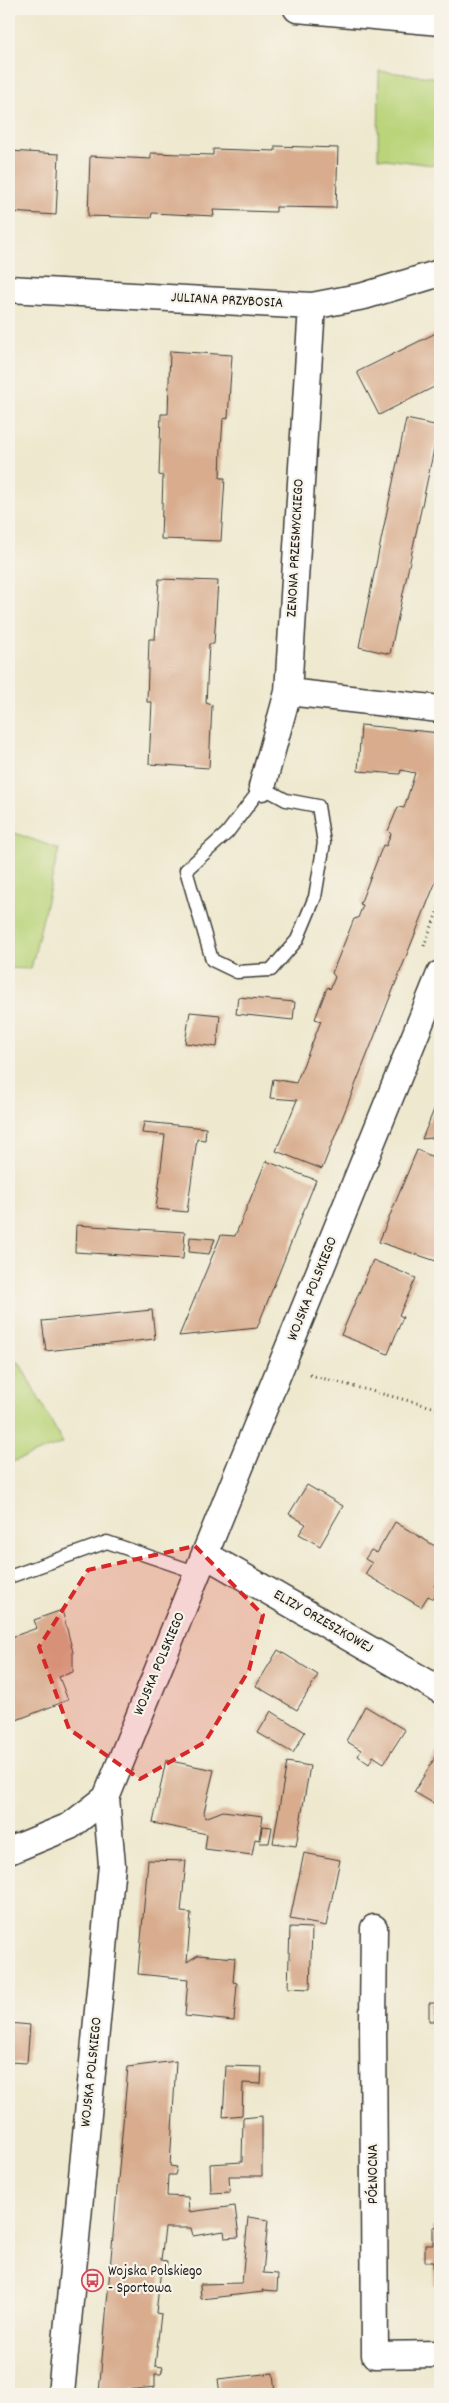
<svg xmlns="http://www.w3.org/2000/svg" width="449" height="2403" font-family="Dekko,sans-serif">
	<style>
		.green { fill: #bad47a; stroke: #6b784b }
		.building { fill: #d8ac8d }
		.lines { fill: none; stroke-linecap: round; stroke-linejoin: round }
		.service-casing { stroke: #3c3b37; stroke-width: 15 }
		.minor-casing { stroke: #3c3b37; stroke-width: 29 }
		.path { stroke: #3c3b37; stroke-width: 3; stroke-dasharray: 1 4; stroke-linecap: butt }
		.service { stroke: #fff; stroke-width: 12 }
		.minor { stroke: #fff; stroke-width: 26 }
		.marked { fill: #d62828; fill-opacity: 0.2; stroke: #d62828; stroke-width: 4; stroke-dasharray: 10 6; stroke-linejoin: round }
		.labels { text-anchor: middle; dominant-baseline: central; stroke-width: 4.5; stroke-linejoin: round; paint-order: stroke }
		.street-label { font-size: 15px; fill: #1c1c1c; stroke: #f7f3e8 }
		.poi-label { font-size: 15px; fill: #1c1c1c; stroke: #f7f3e8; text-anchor: start }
	</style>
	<rect width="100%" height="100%" fill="#f7f3e8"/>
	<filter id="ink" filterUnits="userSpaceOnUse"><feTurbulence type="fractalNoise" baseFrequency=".02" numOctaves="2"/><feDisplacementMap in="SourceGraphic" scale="10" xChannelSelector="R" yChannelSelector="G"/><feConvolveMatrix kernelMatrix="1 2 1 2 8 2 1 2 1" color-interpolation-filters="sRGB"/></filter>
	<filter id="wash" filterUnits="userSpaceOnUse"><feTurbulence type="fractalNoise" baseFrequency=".0096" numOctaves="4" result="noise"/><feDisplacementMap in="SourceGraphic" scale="20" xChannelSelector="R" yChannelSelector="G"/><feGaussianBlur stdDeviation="1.12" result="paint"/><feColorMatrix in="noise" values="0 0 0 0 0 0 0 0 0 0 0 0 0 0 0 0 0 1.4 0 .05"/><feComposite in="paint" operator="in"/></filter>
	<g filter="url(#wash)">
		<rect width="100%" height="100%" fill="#eee8ce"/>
		<path class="green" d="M379,71L440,78V166L378,158Z
			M9,831L59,849L31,969L9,968Z
			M9,1361L19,1362L63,1443L9,1463Z"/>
		<g id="blocks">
			<path class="building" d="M275,146L338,148L336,208L276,207V212L213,210L214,216L152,213L151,218L88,216L90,156L151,159V153L213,155V149L275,151Z
				M9,151L59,154L56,215L9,212Z
				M440,331V384L379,415L357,372Z
				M170,351L232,355L228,418L223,419L221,448L220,478H225L221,541L161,539L163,476L159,475L160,445L161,414H168Z
				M406,419L439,426L390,654L359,647Z
				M159,579L218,581L214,644H209L206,703L212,705L209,768L149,764L152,702H147L149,639H155Z
				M361,725L440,733V871L322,1169L276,1151L297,1100L270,1098L273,1079L296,1083L321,1021L315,1019L326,990L328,987L330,989L335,977L332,973L354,919L358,918L363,905L360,904L383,845L386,846L391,834L388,831L398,807L404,808L415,773L401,770L400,774L358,771Z
				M238,997L295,1002L293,1020L236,1014Z
				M190,1012L220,1015L217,1047L185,1043Z
				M440,1095V1137L422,1139Z
				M144,1122L206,1128L205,1140L197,1139L187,1212L156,1209L165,1135L142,1133Z
				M417,1150L440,1160V1252L436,1261L379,1242Z
				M266,1161L316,1180L257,1328L179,1336L221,1235L235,1236Z
				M76,1225L185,1232L183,1259L75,1252Z
				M190,1237L215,1239L209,1254L189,1252Z
				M373,1260L416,1278L399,1315L403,1317L388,1354L341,1335Z
				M152,1310L155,1339L46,1351L42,1321Z
				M307,1485L343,1506L320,1546L299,1534L306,1524L289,1514Z
				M395,1522L440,1549V1576L434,1586L439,1590L434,1599L428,1596L421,1607L365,1574L372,1563L365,1559L371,1550L377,1553Z
				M62,1610L73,1652V1672L59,1677L68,1700L9,1723V1638L37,1628L34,1620Z
				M278,1650L318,1675L297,1710L256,1686Z
				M365,1706L405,1730L384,1763L373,1756L369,1764L358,1756L361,1750L346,1741Z
				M271,1711L305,1732L293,1753L258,1733Z
				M439,1751L440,1752V1807L414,1792Z
				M166,1760L214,1770L204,1812L205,1818L223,1811L263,1816L259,1840L255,1839L252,1855L205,1849L207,1834L153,1823Z
				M287,1762L310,1766L296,1846L273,1843Z
				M262,1826L272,1827L269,1843H260Z
				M304,1853L340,1860L326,1926L290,1919Z
				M148,1860L186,1861L181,1912L191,1913L187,1962L198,1955L235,1958L233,1982L237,1983L234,2021L185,2016L188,1979L138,1974Z
				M290,1927L312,1928L310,1989L288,1988Z
				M429,2003H440V2021H429Z
				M9,2023L30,2025L27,2063L9,2062Z
				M176,2061L170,2166L177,2167L175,2175H168L167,2196L188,2197L189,2212L235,2206L239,2237L225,2238L224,2231L193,2236L191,2228H165L161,2260L167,2261L166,2270L161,2269L156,2313L161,2314L155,2366L163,2367L161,2374H155V2387L99,2393L128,2067Z
				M226,2066L262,2067L261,2084L243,2083L242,2115L223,2117Z
				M262,2116V2176H229L230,2192L211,2193L210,2164L242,2162L243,2118Z
				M248,2217L268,2220L263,2273L278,2274L277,2291L262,2290L263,2292L201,2299L200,2284L242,2283Z
				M433,2227H440V2285H434L433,2262H425V2245H433Z
				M273,2373L275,2394H220L218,2379Z"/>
		</g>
	</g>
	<g filter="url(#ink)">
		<use href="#blocks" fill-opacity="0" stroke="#3c3b37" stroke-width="1"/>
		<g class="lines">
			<defs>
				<path id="service" d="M262,787L286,800L318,806L324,843L315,897L297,940L271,970L237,972L212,960L186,870L227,833Z
					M9,1577L107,1542L198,1573"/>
				<path id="minor" d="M297,9L440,22
					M9,289L312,306L364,296L440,273
					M288,692L440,709
					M262,787L288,692L312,306
					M206,1555L440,1690
					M9,1851L70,1826L106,1798
					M374,1928L373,2022L375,2355L440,2354
					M61,2394L112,1865L106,1798L440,974"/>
			</defs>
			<use href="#service" class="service-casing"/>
			<use href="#minor" class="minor-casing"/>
			<path class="path" d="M424,946L440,905
				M310,1375L440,1409"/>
			<use href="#service" class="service"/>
			<use href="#minor" class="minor"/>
		</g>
	</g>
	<path class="marked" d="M195,1546L263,1615L249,1670L205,1742L140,1779L69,1729L39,1647L88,1570Z"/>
	<defs>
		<symbol id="bus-ring" viewBox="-11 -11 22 22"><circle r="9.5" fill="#f7f3e8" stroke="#d1495b" stroke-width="1.5"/><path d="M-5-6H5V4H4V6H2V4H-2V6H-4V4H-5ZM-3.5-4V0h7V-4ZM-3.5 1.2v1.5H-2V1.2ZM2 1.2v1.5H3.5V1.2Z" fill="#d1495b"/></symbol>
	</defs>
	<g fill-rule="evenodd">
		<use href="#bus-ring" x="80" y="2268" width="25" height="25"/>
	</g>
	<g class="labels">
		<g class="street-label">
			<text transform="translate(227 301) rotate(3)">JULIANA PRZYBOSIA</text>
			<text transform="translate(296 548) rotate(-87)">ZENONA PRZESMYCKIEGO</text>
			<text transform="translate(313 1289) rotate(-68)">WOJSKA POLSKIEGO</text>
			<text transform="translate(323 1622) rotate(30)">ELIZY ORZESZKOWEJ</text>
			<text transform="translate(160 1664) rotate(-67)">WOJSKA POLSKIEGO</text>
			<text transform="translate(92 2072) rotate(-84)">WOJSKA POLSKIEGO</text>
			<text transform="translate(374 2174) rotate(-90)">PÓŁNOCNA</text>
		</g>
		<g class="poi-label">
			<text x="108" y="2272">Wojska Polskiego<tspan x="108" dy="17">- Sportowa</tspan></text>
		</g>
	</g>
	<rect width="449" height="2403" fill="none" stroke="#f7f3e8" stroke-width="30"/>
</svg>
